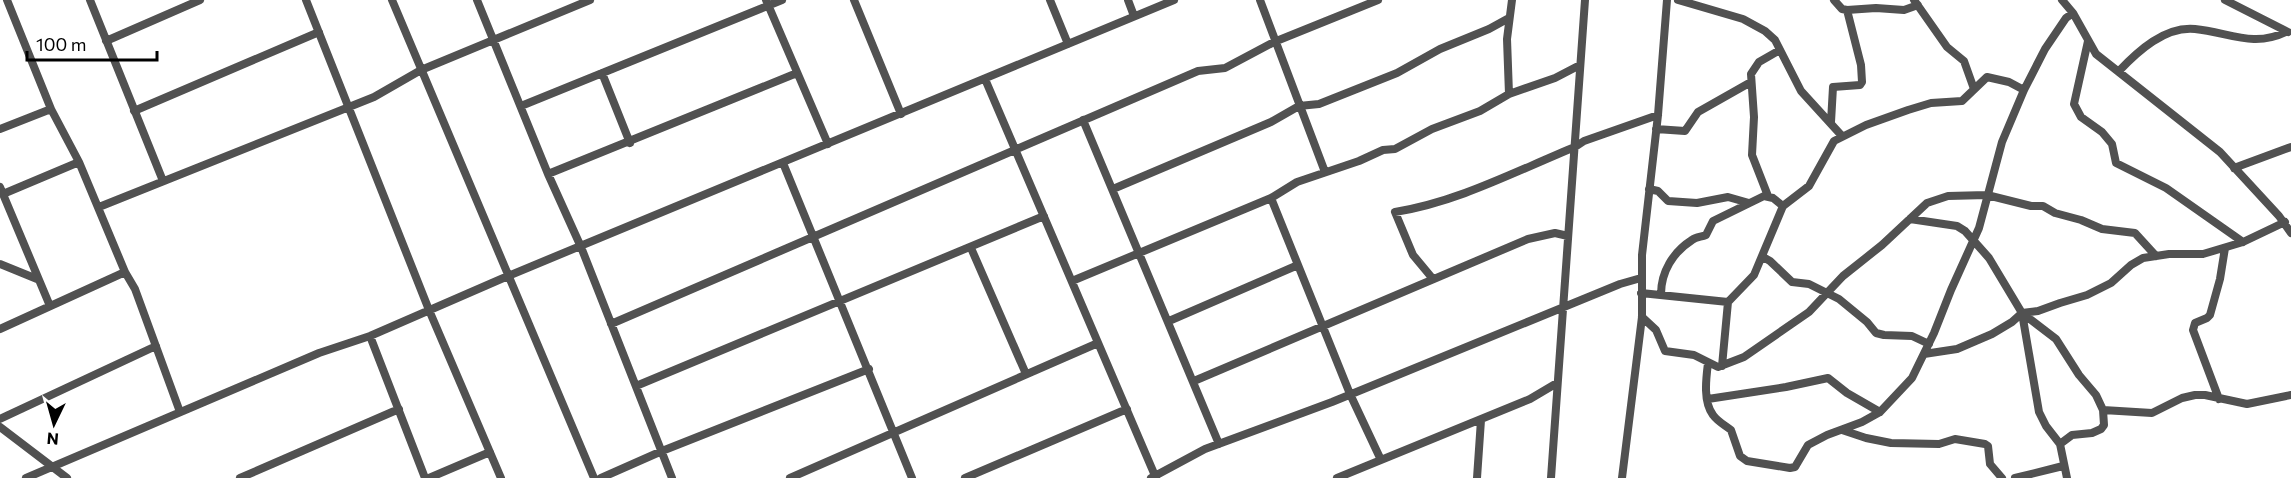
<svg xmlns="http://www.w3.org/2000/svg" width="2291" height="478" font-family="Commissioner,sans-serif">
	<style>
		.lines { fill: none; stroke-linecap: round; stroke-linejoin: round }
		.minor { stroke: #515151; stroke-width: 8 }
	</style>
	<rect width="100%" height="100%" fill="#fff"/>
	<g class="lines">
		<path class="minor" d="M7,0L51,109L79,162L125,272L135,289L180,412
			M90,0L163,181
			M306,0L429,310L501,478
			M392,0L594,478
			M477,0L548,174L581,247L672,478
			M766,0L828,144
			M854,0L901,114
			M1050,0L1068,44
			M1128,0L1134,16
			M1260,0L1325,172
			M1678,0L1743,19L1765,31L1775,40L1801,91L1842,136
			M1834,0L1842,9L1847,10L1876,8L1904,10L1918,5
			M1914,0L1947,47L1964,61L1974,89
			M2062,0L2073,13L2096,54L2220,152L2279,216L2291,233
			M2225,0L2288,32
			M106,41L200,0
			M2088,41L2074,104L2081,117L2102,132L2112,144L2116,163L2166,188L2243,242
			M2119,71C2138,51 2165,26 2195,29C2228,32 2253,48 2286,32
			M602,73L630,143
			M985,79L1156,478
			M1509,94L1507,39L1512,0
			M521,106L782,0
			M134,111L319,32
			M1083,120L1219,444
			M1831,122L1833,87L1860,85L1862,82L1861,65L1847,10
			M0,129L51,109
			M1656,129L1685,131L1698,112L1751,82
			M783,163L912,478
			M2234,168L2291,147
			M548,174L797,73
			M0,187L50,306
			M1113,189L1271,122L1299,106L1319,104L1397,73L1440,49L1489,29L1509,18
			M1649,189L1658,191L1668,201L1697,203L1728,197L1749,203
			M3,194L79,162
			M1768,196L1752,155L1754,117L1751,74L1759,62L1780,50
			M1271,198L1350,394L1381,460
			M99,207L374,97L421,70L590,0
			M1910,219L1957,226L1965,231L1989,258L2022,313L2056,339L2079,375L2096,395L2103,410L2104,425L2101,429L2092,433L2072,435L2060,444
			M971,248L1026,374
			M1763,257L1770,261L1792,282L1809,284L1839,299L1867,322L1876,333L1884,335L1912,336L1929,344
			M0,264L37,279
			M1433,279L1413,255L1395,212C1458,202 1516,171 1575,147L1584,141L1658,115
			M1072,281L1271,198L1297,182L1359,161L1383,150L1395,149L1432,129L1480,111L1509,94L1555,78L1580,65
			M1641,293L1728,302L1722,366
			M1661,294C1661,272 1673,252 1692,240C1696,237 1701,237 1706,235L1713,221L1764,196L1773,198L1783,206
			M1728,302L1754,275L1783,206L1809,186L1834,141L1866,125L1908,110L1931,103L1962,101L1987,77L2009,82L2024,90
			M2022,313L2039,412L2046,426L2060,444L2067,478
			M1642,317L1656,330L1665,351L1694,355L1718,367L1744,357L1809,312L1843,276L1882,245L1927,203L1948,196L1987,195L2031,206H2043L2055,213L2081,220L2102,229L2135,233L2156,256
			M1169,321L1298,265
			M611,324L1198,71L1225,68L1274,42L1378,0
			M0,329L125,272
			M370,336L425,478
			M1924,354L1957,349L1992,334L2012,322L2022,313L2038,311L2060,303L2087,295L2111,283L2131,265L2143,258L2169,254H2203L2243,242L2285,222
			M1708,363C1706,379 1703,402 1713,415C1718,422 1725,425 1731,430L1740,456L1747,461L1790,468L1795,467L1808,445L1827,435L1862,422L1880,412L1912,378L1934,333L1951,290L1979,228L2002,142L2024,90L2045,49L2066,18L2073,13
			M1194,381L1528,239L1555,233L1568,236
			M636,386L1044,216
			M1708,399L1786,387L1828,378L1847,393L1880,412
			M2219,399L2193,330L2195,323L2207,318L2210,315L2220,279L2225,248
			M2103,410L2152,413L2182,398L2195,395H2205L2247,404L2291,395
			M0,419L156,346
			M0,427L67,478
			M1842,430L1866,438L1891,443L1939,444L1955,439L1985,444L1988,446L1990,464L2002,478
			M26,478L319,353L370,336L508,276L1174,0
			M240,478L399,409
			M429,478L490,452
			M601,478L662,451L869,369
			M790,478L1098,343
			M965,478L1127,409
			M1151,478L1205,449L1332,402L1620,284L1641,278
			M1337,478L1530,399L1557,383
			M1477,478L1481,420
			M1551,478L1585,0
			M1622,478L1642,317V255L1658,115L1667,0
			M2015,478L2063,466"/>
	</g>
	<g transform="translate(54 424) rotate(185)" stroke="#ffffff" stroke-width="4.5" paint-order="stroke">
	<path d="M0-4.5L10 22L0 15L-10 22Z" fill="#000000"/>
	<text y="-9" font-size="16" font-weight="bold" text-anchor="middle" fill="#000000">N</text>
	</g>
	<path d="M27 51v9h130v-9" fill="none" stroke="#000000" stroke-width="3"/>
	<text x="36" y="51" font-size="18" fill="#000000" stroke="#ffffff" stroke-width="4.5" paint-order="stroke">100 m</text>
</svg>
